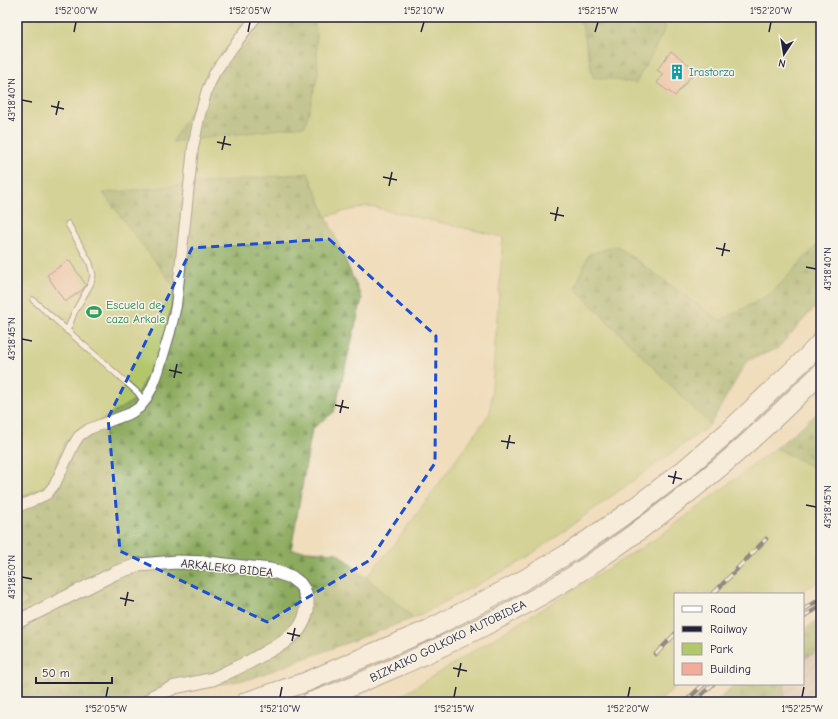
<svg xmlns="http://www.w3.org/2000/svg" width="838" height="719" font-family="'Comic Neue',sans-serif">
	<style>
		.industrial { fill: url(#industrial-furrows) }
		.green { fill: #b2c66a; stroke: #6a7452 }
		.forest { fill: url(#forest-firs); stroke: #58664c }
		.building { fill: url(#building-back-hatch) }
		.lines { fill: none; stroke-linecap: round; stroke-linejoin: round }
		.service-casing { stroke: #6a6368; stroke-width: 7 }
		.minor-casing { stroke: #6a6368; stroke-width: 12 }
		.tertiary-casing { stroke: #6a6368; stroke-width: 15 }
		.motorway-casing { stroke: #6a6368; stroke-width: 21 }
		.service { stroke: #fff; stroke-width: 5 }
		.minor { stroke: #fff; stroke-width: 10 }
		.tertiary { stroke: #fff; stroke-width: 13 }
		.motorway { stroke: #fff; stroke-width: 19 }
		.rail-casing { stroke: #22223b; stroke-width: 4.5 }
		.rail { stroke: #f7f3e8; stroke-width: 3; stroke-dasharray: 9; stroke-linecap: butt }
		.marked { fill: none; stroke: #1d4ed8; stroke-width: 3; stroke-dasharray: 8 5; stroke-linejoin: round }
		.ticks { fill: none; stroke: #22223b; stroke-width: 1.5 }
		.labels { text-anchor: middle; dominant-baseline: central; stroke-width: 3; stroke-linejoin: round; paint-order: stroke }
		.culture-label { font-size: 12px; fill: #0d838f; stroke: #f7f3e8; text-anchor: start }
		.leisure-label { font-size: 12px; fill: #27864d; stroke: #f7f3e8; text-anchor: start }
		.street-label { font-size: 12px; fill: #22223b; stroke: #f7f3e8 }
		.neatline { fill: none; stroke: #22223b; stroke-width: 1.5 }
		.ticks-label { font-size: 10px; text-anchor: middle; fill: #22223b }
	</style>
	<defs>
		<pattern id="industrial-furrows" width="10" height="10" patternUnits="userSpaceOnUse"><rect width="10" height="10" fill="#d1bfbf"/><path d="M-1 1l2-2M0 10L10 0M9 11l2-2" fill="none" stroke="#b3a4a5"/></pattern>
		<pattern id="forest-firs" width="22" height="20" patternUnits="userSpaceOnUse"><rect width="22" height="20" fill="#8dab5e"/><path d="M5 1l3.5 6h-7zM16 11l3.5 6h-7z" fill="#738b4f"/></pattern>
		<pattern id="building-back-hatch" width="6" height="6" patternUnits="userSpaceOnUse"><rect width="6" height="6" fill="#f2ac99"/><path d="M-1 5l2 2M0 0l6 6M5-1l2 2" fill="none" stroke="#cf9485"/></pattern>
	</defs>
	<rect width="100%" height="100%" fill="#f7f3e8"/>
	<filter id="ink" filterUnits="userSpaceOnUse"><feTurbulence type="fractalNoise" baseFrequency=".025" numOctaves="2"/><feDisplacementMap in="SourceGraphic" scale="8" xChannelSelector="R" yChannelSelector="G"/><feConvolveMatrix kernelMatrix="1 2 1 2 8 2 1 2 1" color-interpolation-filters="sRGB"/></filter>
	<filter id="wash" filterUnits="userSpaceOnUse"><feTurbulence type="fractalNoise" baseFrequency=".012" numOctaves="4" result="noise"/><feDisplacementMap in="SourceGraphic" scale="16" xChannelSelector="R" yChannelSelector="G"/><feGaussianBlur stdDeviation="0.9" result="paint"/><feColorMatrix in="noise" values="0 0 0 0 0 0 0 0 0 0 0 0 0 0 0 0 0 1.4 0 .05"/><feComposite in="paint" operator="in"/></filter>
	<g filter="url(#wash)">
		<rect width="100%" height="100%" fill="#f0ddbc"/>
		<path class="industrial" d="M821,648V702H784L785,684H803V660Z"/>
		<path class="green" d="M17,17H271L201,94L173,142L318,74L315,17H500L507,24L513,17H571L582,23L593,77L665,29L664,17H811L821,23V241L769,296L720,322L617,246L575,288L710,425L522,561L414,618L366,577L395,544L490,413L503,237L368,206L326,216L308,173L175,287L166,335L150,385L52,482L17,502Z
			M776,448L821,471V580L797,594H675V684H678L659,702H391L657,538Z
			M17,591L29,602L17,610Z"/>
		<path class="forest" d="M271,17H315L318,74L305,126L172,142L201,94Z
			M571,17H664L665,29L636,83L593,77L582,23Z
			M308,173L362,299L334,412L312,429L291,550L337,553L414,618L250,679L121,702H17V610L29,601L17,590V500L48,484L65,442L133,401L161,351L176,289L103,193Z
			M821,241V301L777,349L747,361L710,425L575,288L589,254L617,246L720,321L772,293Z
			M821,410V471L776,448Z
			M821,617V648L803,660V631Z
			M735,684H785L784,702H716Z"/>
		<g id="blocks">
			<path class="building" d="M671,51L696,70L675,96L657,83L663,74L657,70Z
				M69,260L86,285L82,290L65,302L47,275Z"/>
		</g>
	</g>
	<g filter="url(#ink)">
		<use href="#blocks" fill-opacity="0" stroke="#6a6368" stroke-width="1"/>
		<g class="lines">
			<defs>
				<path id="service" d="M33,300L138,393L144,402
					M67,331L74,313L91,283L93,275L90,263L68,224"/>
				<path id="minor" d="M17,507L32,501L47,494L55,484L74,444L79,436L89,429L131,413L140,407L144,402L152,388L158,372L170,332L176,306L193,148L199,118L207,90L215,72L227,55L256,17"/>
				<path id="tertiary" d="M17,622L115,573L138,565L177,562L209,563L270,570L291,577L300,584L304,590L307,600V610L304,620L299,629L284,642L249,662L232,670L213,679L195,683L175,687L154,696L148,702"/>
				<path id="motorway" d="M246,702L306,682L428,630L515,585L569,553L630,511L685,469L729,431L809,355L821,342
					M311,702C341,692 370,678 399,666C464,637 528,606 587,567C633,536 677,503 720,467C755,438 788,405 821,373"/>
			</defs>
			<use href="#service" class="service-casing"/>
			<use href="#minor" class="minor-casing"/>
			<use href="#tertiary" class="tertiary-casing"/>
			<use href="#motorway" class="motorway-casing"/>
			<use href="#service" class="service"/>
			<use href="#minor" class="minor"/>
			<use href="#tertiary" class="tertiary"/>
			<use href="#motorway" class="motorway"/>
			<defs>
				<path id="rail" d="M713,594L766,539
					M803,610L821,599
					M803,617L821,606
					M656,654L675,634
					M685,702L704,684
					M694,702L713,684"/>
			</defs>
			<use href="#rail" class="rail-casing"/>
			<use href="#rail" class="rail"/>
		</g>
	</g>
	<path d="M0 0H838V719H0ZM329,239L436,336L435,463L370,560L267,622L120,551L108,418L192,248Z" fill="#f0ddbc" fill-opacity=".55" fill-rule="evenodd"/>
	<path class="marked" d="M329,239L436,336L435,463L370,560L267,622L120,551L108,418L192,248Z"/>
	<path class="ticks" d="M74,32L76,22M248,32L250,22M421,32L424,22M595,32L598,22M769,32L771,22M22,100L32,102M51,106L64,109M56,115L59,101M217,142L231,145M222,150L225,136M383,177L397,180M389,186L392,172M550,213L564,216M555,221L558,207M716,248L730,251M722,256L725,243M806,267L816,269M22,339L32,341M169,370L182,373M174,378L177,364M335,405L349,408M340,413L343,400M501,441L515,443M507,449L510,435M668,476L682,479M673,484L676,471M806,505L816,507M22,577L32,579M120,598L134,601M125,606L128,592M287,633L300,636M292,641L295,628M453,668L467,671M458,677L461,663M106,697L108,687M280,697L282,687M454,697L456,687M628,697L630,687M802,697L804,687"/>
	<defs>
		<symbol id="building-bare" viewBox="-9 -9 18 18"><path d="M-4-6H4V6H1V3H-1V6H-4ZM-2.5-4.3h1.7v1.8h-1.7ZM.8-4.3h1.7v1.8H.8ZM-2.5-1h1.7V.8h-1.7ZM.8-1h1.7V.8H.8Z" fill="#0f9aa8" stroke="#f7f3e8" stroke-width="2.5" paint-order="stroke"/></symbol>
		<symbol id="stadium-bare" viewBox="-9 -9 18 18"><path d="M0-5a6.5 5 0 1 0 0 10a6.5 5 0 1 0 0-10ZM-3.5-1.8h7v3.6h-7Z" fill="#2e9e5b" stroke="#f7f3e8" stroke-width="2.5" paint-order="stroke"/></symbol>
	</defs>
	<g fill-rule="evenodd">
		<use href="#building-bare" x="666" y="61" width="22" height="22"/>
		<use href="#stadium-bare" x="83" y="301" width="22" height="22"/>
	</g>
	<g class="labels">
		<g class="culture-label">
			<text x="689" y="72">Irastorza</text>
		</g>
		<g class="leisure-label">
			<text x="106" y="305">Escuela de<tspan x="106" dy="14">caza Arkale</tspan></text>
		</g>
		<g class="street-label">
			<text transform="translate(227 568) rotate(6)">ARKALEKO BIDEA</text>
			<text transform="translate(448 641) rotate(-26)">BIZKAIKO GOLKOKO AUTOBIDEA</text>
		</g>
	</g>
	<rect width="838" height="719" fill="none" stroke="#f7f3e8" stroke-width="44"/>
	<rect x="674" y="593" width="130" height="92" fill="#f7f3e8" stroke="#a29fa3"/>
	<rect x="682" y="606" width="20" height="6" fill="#ffffff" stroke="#a29fa3"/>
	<text x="710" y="613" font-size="12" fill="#22223b">Road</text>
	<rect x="682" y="626" width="20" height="6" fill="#22223b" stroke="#a29fa3"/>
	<text x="710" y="633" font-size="12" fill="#22223b">Railway</text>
	<rect x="682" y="643" width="20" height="12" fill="#b2c66a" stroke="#a29fa3"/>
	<text x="710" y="653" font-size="12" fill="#22223b">Park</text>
	<rect x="682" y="663" width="20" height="12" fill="#f2ac99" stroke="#a29fa3"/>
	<text x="710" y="673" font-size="12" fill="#22223b">Building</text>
	<g transform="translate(784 54) rotate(192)" stroke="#f7f3e8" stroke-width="3" paint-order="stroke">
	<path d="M0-3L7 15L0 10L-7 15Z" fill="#22223b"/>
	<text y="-6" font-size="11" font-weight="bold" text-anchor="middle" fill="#22223b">N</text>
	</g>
	<path d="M36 677v6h76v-6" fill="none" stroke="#22223b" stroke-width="2"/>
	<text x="42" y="677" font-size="12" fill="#22223b" stroke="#f7f3e8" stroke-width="3" paint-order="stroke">50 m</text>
	<rect x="22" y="22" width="794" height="675" class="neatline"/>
	<g class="ticks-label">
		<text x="76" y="14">1°52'00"W</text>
		<text x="250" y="14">1°52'05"W</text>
		<text x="424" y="14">1°52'10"W</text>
		<text x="598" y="14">1°52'15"W</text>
		<text x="771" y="14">1°52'20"W</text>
		<text transform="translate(11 100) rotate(-90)" y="4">43°18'40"N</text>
		<text transform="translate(827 269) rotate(-90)" y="4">43°18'40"N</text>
		<text transform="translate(11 339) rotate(-90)" y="4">43°18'45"N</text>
		<text transform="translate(827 507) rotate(-90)" y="4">43°18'45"N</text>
		<text transform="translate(11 577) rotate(-90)" y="4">43°18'50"N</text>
		<text x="106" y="712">1°52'05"W</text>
		<text x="280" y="712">1°52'10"W</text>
		<text x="454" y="712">1°52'15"W</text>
		<text x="628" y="712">1°52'20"W</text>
		<text x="802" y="712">1°52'25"W</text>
	</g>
</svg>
